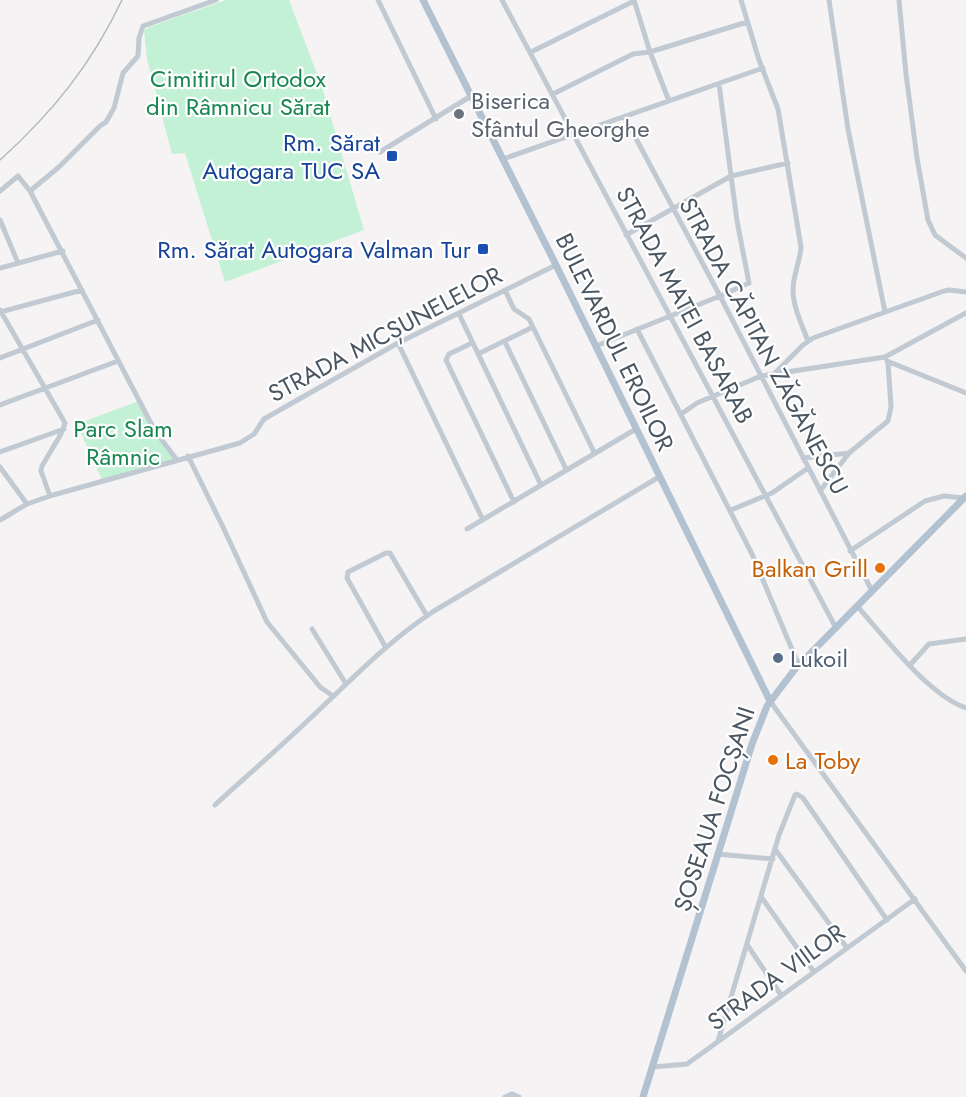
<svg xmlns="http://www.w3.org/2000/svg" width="966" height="1097" font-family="Jost,sans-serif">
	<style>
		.green { fill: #c3f1d5 }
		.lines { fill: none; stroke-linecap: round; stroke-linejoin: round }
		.minor { stroke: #c1cad2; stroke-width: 5 }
		.major { stroke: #b3c2d1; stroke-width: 7 }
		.rail { stroke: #b5b8bd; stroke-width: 1.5 }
		.worship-dot { fill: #6b7280; stroke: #fff; stroke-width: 2 }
		.transit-dot { fill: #1a4fb4; stroke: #fff; stroke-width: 2 }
		.food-dot { fill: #e8710a; stroke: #fff; stroke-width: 2 }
		.service-dot { fill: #5c6f8a; stroke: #fff; stroke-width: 2 }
		.labels { text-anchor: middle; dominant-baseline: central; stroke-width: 4.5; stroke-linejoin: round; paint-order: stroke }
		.park-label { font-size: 24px; fill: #17864f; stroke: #fff }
		.worship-label { font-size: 24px; fill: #5b616d; stroke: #fff; text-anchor: start }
		.transit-label { font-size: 24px; fill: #164399; stroke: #fff; text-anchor: end }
		.street-label { font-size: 24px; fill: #4a5661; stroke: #fff }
		.food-label { font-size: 24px; fill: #c56008; stroke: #fff; text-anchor: end }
		.service-label { font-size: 24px; fill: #4e5e75; stroke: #fff; text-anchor: start }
	</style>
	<rect width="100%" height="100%" fill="#f5f3f3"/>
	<path class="green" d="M226,0H289L322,87L364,230L225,282L185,153L172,154L147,59L144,31L149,27Z
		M139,401L155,431L177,460L103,482L77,424Z"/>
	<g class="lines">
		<path class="minor" d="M378,0L436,119
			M502,0L836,628
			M634,0L650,52L669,101
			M741,0L759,60L778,109L801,247C800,262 793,275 793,290C793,307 802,325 808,341
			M829,0L848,129L885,312
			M899,0L906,74L917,158L928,220L935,235L966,258
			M531,52L634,1
			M553,94L633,54L650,52L747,22
			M625,118L720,296L872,591
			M380,152L471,96
			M503,159L763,68
			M0,191L18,176L30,191L155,431L177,460
			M30,191L59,167L100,126L106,122L114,108L123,73L138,56L139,38L143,26L216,0
			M0,220L18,263
			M626,235L731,176L788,163
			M0,268L63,251
			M505,290L514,309L529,319L594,452
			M0,310L65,423L61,434L42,466L41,471L50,496
			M0,312L82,290
			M459,314L541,485
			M637,329L752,554L799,666
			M505,342L566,469
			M398,343L483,520
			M472,343L449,354L446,360L514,502
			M596,346L720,296L749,283L737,221L719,84
			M478,354L533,327
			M0,358L98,320
			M887,361L966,393
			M776,372L803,345L813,338L944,291L949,290L966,292
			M0,405L118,361
			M681,414L697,403L761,376L885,357L966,313
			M0,452L64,429
			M188,456L223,527L267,622L312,677L320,687L333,696
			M803,458L849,453
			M0,467L27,504
			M820,491L849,453L888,421L891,407L888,362
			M731,510L772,493L808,468
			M0,520L27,504L53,495L240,443L254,434L264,419L398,343L556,265
			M467,529L636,429
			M850,551L925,501L944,496L964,498
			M857,606C885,637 927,694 966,708
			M312,629L346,684
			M385,646L347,578L348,572L386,553H390L427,616
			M910,665L929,644L966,639
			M770,701L966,971
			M215,805C250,773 286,742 320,709C358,673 390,640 434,611L659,477
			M775,849L847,948
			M717,854L773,859
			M762,898L814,972
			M748,946L781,995
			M718,1041L779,835L795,795L797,794L803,798L887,920
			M653,1067L687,1064L915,899
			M505,1097L512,1094L519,1097"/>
		<path class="major" d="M423,0L556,265L770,701
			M643,1097L752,744L767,706L795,669L966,496"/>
		<path class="rail" d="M0,160C53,112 91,65 122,0"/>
	</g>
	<circle class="worship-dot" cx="459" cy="114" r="6"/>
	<g class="transit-dot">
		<rect x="386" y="150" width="12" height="12" rx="3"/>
		<rect x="477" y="243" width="12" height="12" rx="3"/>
	</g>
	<g class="food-dot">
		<circle cx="880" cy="568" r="6"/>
		<circle cx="773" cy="760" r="6"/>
	</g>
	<circle class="service-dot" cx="778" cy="658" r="6"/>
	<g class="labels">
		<g class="park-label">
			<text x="238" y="78">Cimitirul Ortodox<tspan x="238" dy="28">din Râmnicu Sărat</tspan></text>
			<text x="123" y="428">Parc Slam<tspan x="123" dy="28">Râmnic</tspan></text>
		</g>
		<g class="worship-label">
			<text x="471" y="100">Biserica<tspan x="471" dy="28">Sfântul Gheorghe</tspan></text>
		</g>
		<g class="transit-label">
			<text x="380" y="142">Rm. Sărat<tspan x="380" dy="28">Autogara TUC SA</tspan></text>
			<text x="471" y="249">Rm. Sărat Autogara Valman Tur</text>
		</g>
		<g class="street-label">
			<text transform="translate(685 305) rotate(62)">STRADA MATEI BASARAB</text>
			<text transform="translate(385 334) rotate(-28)">STRADA MICȘUNELELOR</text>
			<text transform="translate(615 342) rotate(64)">BULEVARDUL EROILOR</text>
			<text transform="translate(764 346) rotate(62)">STRADA CĂPITAN ZĂGĂNESCU</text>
			<text transform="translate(714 809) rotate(-72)">ȘOSEAUA FOCȘANI</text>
			<text transform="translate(776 977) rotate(-36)">STRADA VIILOR</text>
		</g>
		<g class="food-label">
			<text x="868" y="568">Balkan Grill</text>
			<text x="785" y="760" text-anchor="start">La Toby</text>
		</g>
		<g class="service-label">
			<text x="790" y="658">Lukoil</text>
		</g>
	</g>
</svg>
